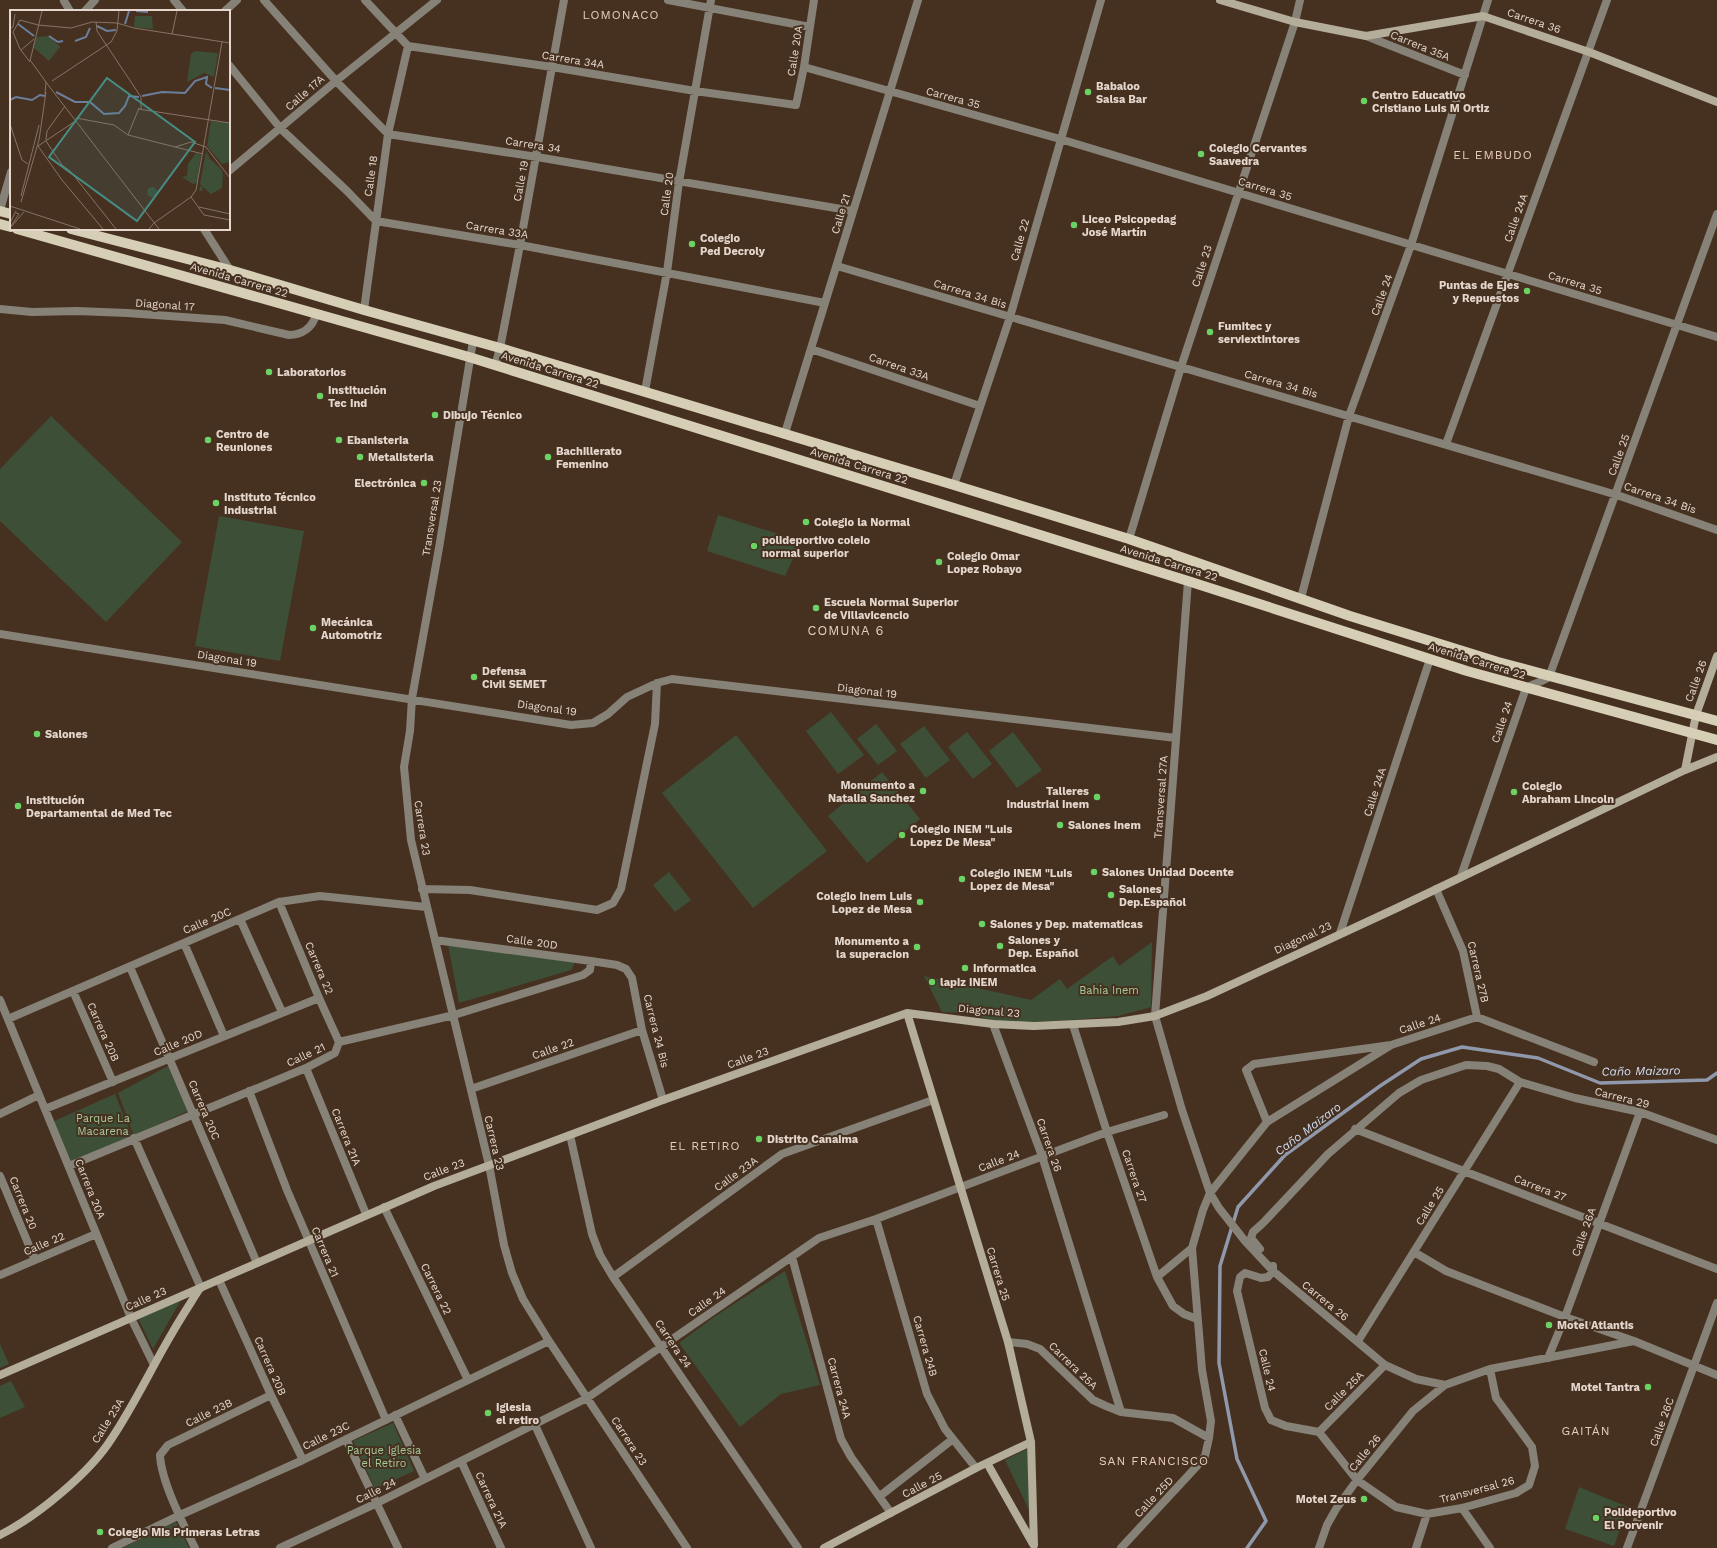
<svg xmlns="http://www.w3.org/2000/svg" width="1717" height="1548" font-family="'Work Sans',sans-serif">
	<style>
		.green { fill: #3d4f36 }
		.lines { fill: none; stroke-linecap: round; stroke-linejoin: round }
		.stream { stroke: #9099ab; stroke-width: 3.5 }
		.street { stroke: #878277; stroke-width: 8 }
		.secondary { stroke: #b4ad9a; stroke-width: 8 }
		.primary { stroke: #d7ceb6; stroke-width: 10 }
		.poi-dot { fill: #6bd363; stroke: #463121; stroke-width: 1.5 }
		.labels { text-anchor: middle; dominant-baseline: central; stroke-width: 4; stroke-linejoin: round; paint-order: stroke }
		.street-label { font-size: 11px; fill: #e5d7cd; stroke: #463121 }
		.poi-label { font-size: 11px; font-weight: bold; fill: #e5d7cd; stroke: #463121; text-anchor: start }
		.park-label { font-size: 11px; fill: #a6cc99; stroke: #463121 }
		.neighbourhood-label { font-size: 12px; letter-spacing: 1px; fill: #e9cdba; stroke: #463121 }
		.water-label { font-size: 12px; font-style: italic; fill: #d1dff4; stroke: #463121 }
		.quarter-label { font-size: 13px; letter-spacing: 1px; fill: #e9cdba; stroke: #463121 }
		.inset-river { fill: none; stroke: #6b7e9c; stroke-width: 2 }
		.inset-road { fill: none; stroke: #867366; stroke-width: 1 }
		.view { fill: #448e86; fill-opacity: 0.15; stroke: #448e86; stroke-width: 2 }
		.inset-edge { fill: none; stroke: #e5d7cd; stroke-width: 2 }
	</style>
	<rect width="100%" height="100%" fill="#463121"/>
	<path class="green" d="M51,416L182,542L106,622L0,521V469Z
		M718,515L801,541L785,576L707,551Z
		M219,516L304,531L280,661L195,646Z
		M831,712L864,755L838,774L806,731Z
		M876,724L897,751L878,765L857,739Z
		M924,726L950,760L926,778L900,744Z
		M967,732L992,764L973,779L948,747Z
		M1013,732L1042,770L1017,788L989,751Z
		M736,735L827,851L753,908L662,793Z
		M882,772L920,819L867,863L828,816Z
		M669,872L691,900L675,912L653,885Z
		M1152,942L1151,1007L1118,1016L1073,1020L1033,1022L993,1021L969,1013L942,1012L924,976L1031,1000L1060,979L1067,989L1113,956L1119,966Z
		M448,944L575,962L571,970L459,1003Z
		M168,1066L188,1111L134,1136L118,1093Z
		M115,1094L132,1136L69,1163L52,1122Z
		M785,1271L820,1385L781,1394L740,1427L679,1343L714,1317Z
		M181,1300L153,1349L137,1316Z
		M0,1344L9,1364L0,1368Z
		M11,1381L25,1407L0,1418V1386Z
		M393,1423L414,1471L375,1489L353,1441Z
		M1027,1449L1031,1514L1005,1460Z
		M1579,1487L1628,1507L1614,1546L1565,1529Z
		M176,1522L189,1548H122Z"/>
	<g class="lines">
		<path class="stream" d="M1247,1548L1266,1521L1237,1459L1219,1363L1220,1266L1238,1207L1285,1155L1380,1086L1421,1059L1462,1047L1538,1058L1600,1083L1707,1080L1717,1073"/>
		<path class="street" d="M174,0L183,11
			M264,0L336,81L388,134L537,157L853,211
			M365,0L408,46L552,67L695,91L796,105L804,67L814,0
			M668,0L810,27
			M64,1L70,11
			M85,11L95,0
			M225,11L237,0
			M1366,36L1465,75
			M229,65L281,129L347,191L376,221L520,245L825,303
			M804,67L1060,139L1717,337
			M229,171L336,81L437,0
			M0,210L11,172
			M204,229L230,270
			M837,266L1617,495L1717,530
			M0,309L32,312L77,311L127,313L225,320L289,335C302,335 312,328 316,315
			M364,310L388,134L408,46
			M473,341L439,548L412,698L410,731L404,767L411,840L489,1165L504,1245L512,1273L523,1299L549,1341L687,1548
			M811,349L980,406
			M495,366L500,348L520,245L564,0
			M645,391L667,272L679,182L711,0
			M785,433L918,0
			M1446,444L1607,0
			M954,485L1010,317L1101,0
			M1129,539L1181,367L1295,22L1300,0
			M1188,581L1155,1016L1182,1110L1210,1193L1219,1208L1245,1241L1273,1271L1385,1365L1416,1379L1445,1385L1490,1369L1634,1341
			M1301,598L1349,416L1411,245L1488,0
			M0,634L571,725L593,723L608,714L627,697L657,683L672,679L1176,738
			M1461,876L1526,688C1533,683 1543,682 1549,677L1717,214
			M422,889L470,890L597,910L613,903L621,889L655,724L657,683
			M1436,889L1463,951L1477,1017
			M279,902L319,998L339,1042
			M240,919L282,1012
			M1340,933L1430,659
			M435,940L591,961L617,965L626,969L632,978L642,1030L663,1100
			M184,943L224,1036
			M130,967L257,1263
			M73,991L113,1082
			M0,1000L131,1318L154,1365
			M8,1019L279,902L320,896L426,907
			M993,1024L1042,1156L1121,1412
			M1073,1025L1107,1132L1157,1277L1173,1306L1184,1314L1197,1319
			M306,1068L366,1214
			M471,1089L642,1030
			M249,1091L287,1190L386,1420
			M45,1109L319,998
			M0,1114L39,1095
			M1267,1122L1246,1070L1254,1064L1391,1045L1477,1017L1594,1062
			M1355,1129L1717,1269
			M570,1135L592,1234L600,1255L613,1277L798,1548
			M134,1138L201,1288
			M69,1166L306,1068L335,1053L339,1042L454,1015L583,975L590,970L591,961
			M0,1176L35,1260
			M384,1207L468,1380
			M876,1219L927,1394L945,1429L976,1468
			M1260,1249L1251,1238L1253,1232L1263,1223L1328,1154L1399,1093L1421,1080L1466,1065L1487,1066L1499,1069L1520,1082L1575,1098L1640,1112L1717,1140
			M1414,1252L1446,1271L1565,1317L1634,1341L1717,1375
			M792,1257L841,1439L851,1457L891,1513
			M1273,1266V1271L1268,1277L1261,1278L1245,1273L1240,1277L1237,1291L1265,1408L1271,1420L1286,1426L1319,1432
			M0,1275L96,1234
			M613,1277L782,1154L933,1100
			M1157,1277L1192,1248
			M219,1280L271,1395L303,1460
			M1358,1341L1520,1082
			M1008,1342L1027,1344L1040,1349L1093,1400L1106,1406L1121,1412L1173,1418L1209,1438
			M1548,1358L1565,1317L1640,1112
			M395,1415L425,1479
			M535,1425L591,1548
			M1319,1432L1357,1480L1396,1507L1427,1514L1462,1508L1516,1493L1529,1485L1535,1466L1532,1447L1496,1398L1490,1369
			M1319,1432L1385,1365
			M346,1439L398,1548
			M461,1461L501,1548
			M880,1496L953,1439
			M1462,1508L1490,1548
			M112,1548L180,1515L303,1460L549,1341
			M195,1548C183,1524 161,1481 160,1455L168,1445L271,1395
			M280,1548L377,1503L587,1398L819,1238L876,1219L1107,1132L1164,1115
			M1121,1548L1197,1466L1205,1456L1209,1438L1211,1421L1202,1370L1192,1248L1203,1210L1210,1193L1267,1122L1391,1045
			M1319,1548L1327,1525L1336,1509L1357,1480L1413,1411L1445,1385
			M1416,1548L1427,1514
			M1627,1548L1717,1303"/>
		<path class="secondary" d="M1220,0L1295,22L1366,36L1483,16L1589,52L1717,102
			M1685,770L1696,715L1717,656
			M907,1013L1008,1342L1031,1442L1034,1545
			M0,1375L434,1186L663,1100L907,1013L993,1024L1034,1026L1118,1022L1155,1016L1207,996L1399,907L1685,770L1717,757
			M987,1463L1033,1544
			M0,1535C36,1517 90,1473 112,1438C134,1405 151,1369 171,1335C180,1319 190,1304 200,1288
			M824,1548L976,1468L1031,1442"/>
		<path class="primary" d="M0,211L11,214
			M0,224L11,227
			M17,229L469,357L1188,581L1467,671L1717,740
			M71,229L230,270L364,310L500,348L954,485L1129,539L1350,616L1498,662L1717,721"/>
	</g>
	<g class="poi-dot">
		<circle cx="1088" cy="92" r="4"/>
		<circle cx="1364" cy="101" r="4"/>
		<circle cx="1201" cy="154" r="4"/>
		<circle cx="1074" cy="225" r="4"/>
		<circle cx="692" cy="244" r="4"/>
		<circle cx="1527" cy="291" r="4"/>
		<circle cx="1210" cy="332" r="4"/>
		<circle cx="269" cy="372" r="4"/>
		<circle cx="320" cy="396" r="4"/>
		<circle cx="435" cy="415" r="4"/>
		<circle cx="208" cy="440" r="4"/>
		<circle cx="339" cy="440" r="4"/>
		<circle cx="360" cy="457" r="4"/>
		<circle cx="548" cy="457" r="4"/>
		<circle cx="424" cy="483" r="4"/>
		<circle cx="216" cy="503" r="4"/>
		<circle cx="806" cy="522" r="4"/>
		<circle cx="754" cy="546" r="4"/>
		<circle cx="939" cy="562" r="4"/>
		<circle cx="816" cy="608" r="4"/>
		<circle cx="313" cy="628" r="4"/>
		<circle cx="474" cy="677" r="4"/>
		<circle cx="37" cy="734" r="4"/>
		<circle cx="923" cy="791" r="4"/>
		<circle cx="1514" cy="792" r="4"/>
		<circle cx="1097" cy="797" r="4"/>
		<circle cx="18" cy="806" r="4"/>
		<circle cx="1060" cy="825" r="4"/>
		<circle cx="902" cy="835" r="4"/>
		<circle cx="1094" cy="872" r="4"/>
		<circle cx="962" cy="879" r="4"/>
		<circle cx="1111" cy="895" r="4"/>
		<circle cx="920" cy="902" r="4"/>
		<circle cx="982" cy="924" r="4"/>
		<circle cx="1000" cy="946" r="4"/>
		<circle cx="917" cy="947" r="4"/>
		<circle cx="965" cy="968" r="4"/>
		<circle cx="932" cy="982" r="4"/>
		<circle cx="759" cy="1139" r="4"/>
		<circle cx="1549" cy="1325" r="4"/>
		<circle cx="1648" cy="1387" r="4"/>
		<circle cx="488" cy="1413" r="4"/>
		<circle cx="1364" cy="1499" r="4"/>
		<circle cx="1596" cy="1518" r="4"/>
		<circle cx="100" cy="1532" r="4"/>
	</g>
	<g class="labels">
		<g class="street-label">
			<text transform="translate(1534 21) rotate(19)">Carrera 36</text>
			<text transform="translate(1420 46) rotate(22)">Carrera 35A</text>
			<text transform="translate(795 51) rotate(-81)">Calle 20A</text>
			<text transform="translate(573 60) rotate(9)">Carrera 34A</text>
			<text transform="translate(305 93) rotate(-41)">Calle 17A</text>
			<text transform="translate(953 98) rotate(15)">Carrera 35</text>
			<text transform="translate(533 145) rotate(9)">Carrera 34</text>
			<text transform="translate(371 176) rotate(-82)">Calle 18</text>
			<text transform="translate(521 181) rotate(-79)">Calle 19</text>
			<text transform="translate(1265 189) rotate(17)">Carrera 35</text>
			<text transform="translate(667 194) rotate(-82)">Calle 20</text>
			<text transform="translate(841 214) rotate(-73)">Calle 21</text>
			<text transform="translate(1516 218) rotate(-70)">Calle 24A</text>
			<text transform="translate(497 230) rotate(9)">Carrera 33A</text>
			<text transform="translate(1020 240) rotate(-74)">Calle 22</text>
			<text transform="translate(1202 266) rotate(-72)">Calle 23</text>
			<text transform="translate(239 280) rotate(16)">Avenida Carrera 22</text>
			<text transform="translate(1575 283) rotate(17)">Carrera 35</text>
			<text transform="translate(970 294) rotate(17)">Carrera 34 Bis</text>
			<text transform="translate(1382 295) rotate(-70)">Calle 24</text>
			<text transform="translate(165 305) rotate(4)">Diagonal 17</text>
			<text transform="translate(899 367) rotate(19)">Carrera 33A</text>
			<text transform="translate(550 370) rotate(17)">Avenida Carrera 22</text>
			<text transform="translate(1281 384) rotate(16)">Carrera 34 Bis</text>
			<text transform="translate(1619 455) rotate(-70)">Calle 25</text>
			<text transform="translate(859 466) rotate(17)">Avenida Carrera 22</text>
			<text transform="translate(1660 498) rotate(19)">Carrera 34 Bis</text>
			<text transform="translate(432 518) rotate(-81)">Transversal 23</text>
			<text transform="translate(1169 563) rotate(17)">Avenida Carrera 22</text>
			<text transform="translate(227 659) rotate(9)">Diagonal 19</text>
			<text transform="translate(1477 661) rotate(17)">Avenida Carrera 22</text>
			<text transform="translate(1696 681) rotate(-70)">Calle 26</text>
			<text transform="translate(867 691) rotate(7)">Diagonal 19</text>
			<text transform="translate(547 708) rotate(8)">Diagonal 19</text>
			<text transform="translate(1502 722) rotate(-71)">Calle 24</text>
			<text transform="translate(1375 792) rotate(-72)">Calle 24A</text>
			<text transform="translate(1161 797) rotate(-86)">Transversal 27A</text>
			<text transform="translate(422 828) rotate(81)">Carrera 23</text>
			<text transform="translate(207 921) rotate(-23)">Calle 20C</text>
			<text transform="translate(1303 938) rotate(-25)">Diagonal 23</text>
			<text transform="translate(532 942) rotate(8)">Calle 20D</text>
			<text transform="translate(319 968) rotate(67)">Carrera 22</text>
			<text transform="translate(1478 972) rotate(77)">Carrera 27B</text>
			<text transform="translate(989 1011) rotate(5)">Diagonal 23</text>
			<text transform="translate(1420 1024) rotate(-18)">Calle 24</text>
			<text transform="translate(656 1031) rotate(76)">Carrera 24 Bis</text>
			<text transform="translate(103 1032) rotate(66)">Carrera 20B</text>
			<text transform="translate(178 1043) rotate(-23)">Calle 20D</text>
			<text transform="translate(553 1049) rotate(-19)">Calle 22</text>
			<text transform="translate(306 1055) rotate(-25)">Calle 21</text>
			<text transform="translate(748 1058) rotate(-20)">Calle 23</text>
			<text transform="translate(1622 1098) rotate(14)">Carrera 29</text>
			<text transform="translate(204 1110) rotate(67)">Carrera 20C</text>
			<text transform="translate(346 1137) rotate(68)">Carrera 21A</text>
			<text transform="translate(494 1143) rotate(77)">Carrera 23</text>
			<text transform="translate(1049 1145) rotate(71)">Carrera 26</text>
			<text transform="translate(999 1161) rotate(-21)">Calle 24</text>
			<text transform="translate(444 1170) rotate(-21)">Calle 23</text>
			<text transform="translate(736 1174) rotate(-36)">Calle 23A</text>
			<text transform="translate(1134 1176) rotate(71)">Carrera 27</text>
			<text transform="translate(1540 1188) rotate(21)">Carrera 27</text>
			<text transform="translate(90 1189) rotate(68)">Carrera 20A</text>
			<text transform="translate(23 1203) rotate(68)">Carrera 20</text>
			<text transform="translate(1430 1206) rotate(-58)">Calle 25</text>
			<text transform="translate(1584 1232) rotate(-70)">Calle 26A</text>
			<text transform="translate(44 1244) rotate(-23)">Calle 22</text>
			<text transform="translate(325 1252) rotate(67)">Carrera 21</text>
			<text transform="translate(998 1274) rotate(73)">Carrera 25</text>
			<text transform="translate(436 1289) rotate(64)">Carrera 22</text>
			<text transform="translate(146 1299) rotate(-24)">Calle 23</text>
			<text transform="translate(1325 1301) rotate(39)">Carrera 26</text>
			<text transform="translate(707 1302) rotate(-35)">Calle 24</text>
			<text transform="translate(673 1344) rotate(56)">Carrera 24</text>
			<text transform="translate(925 1346) rotate(74)">Carrera 24B</text>
			<text transform="translate(270 1366) rotate(66)">Carrera 20B</text>
			<text transform="translate(1073 1366) rotate(44)">Carrera 25A</text>
			<text transform="translate(1267 1370) rotate(77)">Calle 24</text>
			<text transform="translate(839 1388) rotate(75)">Carrera 24A</text>
			<text transform="translate(1344 1391) rotate(-45)">Calle 25A</text>
			<text transform="translate(209 1413) rotate(-26)">Calle 23B</text>
			<text transform="translate(108 1421) rotate(-58)">Calle 23A</text>
			<text transform="translate(1662 1422) rotate(-70)">Calle 26C</text>
			<text transform="translate(326 1436) rotate(-26)">Calle 23C</text>
			<text transform="translate(629 1441) rotate(57)">Carrera 23</text>
			<text transform="translate(1365 1453) rotate(-51)">Calle 26</text>
			<text transform="translate(922 1485) rotate(-28)">Calle 25</text>
			<text transform="translate(1477 1490) rotate(-15)">Transversal 26</text>
			<text transform="translate(376 1491) rotate(-26)">Calle 24</text>
			<text transform="translate(1154 1497) rotate(-47)">Calle 25D</text>
			<text transform="translate(491 1500) rotate(65)">Carrera 21A</text>
		</g>
		<g class="poi-label">
			<text x="1096" y="86">Babaloo<tspan x="1096" dy="13">Salsa Bar</tspan></text>
			<text x="1372" y="95">Centro Educativo<tspan x="1372" dy="13">Cristiano Luis M Ortiz</tspan></text>
			<text x="1209" y="148">Colegio Cervantes<tspan x="1209" dy="13">Saavedra</tspan></text>
			<text x="1082" y="219">Liceo Psicopedag<tspan x="1082" dy="13">José Martín</tspan></text>
			<text x="700" y="238">Colegio<tspan x="700" dy="13">Ped Decroly</tspan></text>
			<text x="1519" y="285" text-anchor="end">Puntas de Ejes<tspan x="1519" dy="13">y Repuestos</tspan></text>
			<text x="1218" y="326">Fumitec y<tspan x="1218" dy="13">serviextintores</tspan></text>
			<text x="277" y="372">Laboratorios</text>
			<text x="328" y="390">Institución<tspan x="328" dy="13">Tec Ind</tspan></text>
			<text x="443" y="415">Dibujo Técnico</text>
			<text x="216" y="434">Centro de<tspan x="216" dy="13">Reuniones</tspan></text>
			<text x="347" y="440">Ebanisteria</text>
			<text x="556" y="451">Bachillerato<tspan x="556" dy="13">Femenino</tspan></text>
			<text x="368" y="457">Metalisteria</text>
			<text x="416" y="483" text-anchor="end">Electrónica</text>
			<text x="224" y="497">Instituto Técnico<tspan x="224" dy="13">Industrial</tspan></text>
			<text x="814" y="522">Colegio la Normal</text>
			<text x="762" y="540">polideportivo coleio<tspan x="762" dy="13">normal superior</tspan></text>
			<text x="947" y="556">Colegio Omar<tspan x="947" dy="13">Lopez Robayo</tspan></text>
			<text x="824" y="602">Escuela Normal Superior<tspan x="824" dy="13">de Villavicencio</tspan></text>
			<text x="321" y="622">Mecánica<tspan x="321" dy="13">Automotriz</tspan></text>
			<text x="482" y="671">Defensa<tspan x="482" dy="13">Civil SEMET</tspan></text>
			<text x="45" y="734">Salones</text>
			<text x="915" y="785" text-anchor="end">Monumento a<tspan x="915" dy="13">Natalia Sanchez</tspan></text>
			<text x="1522" y="786">Colegio<tspan x="1522" dy="13">Abraham Lincoln</tspan></text>
			<text x="1089" y="791" text-anchor="end">Talleres<tspan x="1089" dy="13">Industrial Inem</tspan></text>
			<text x="26" y="800">Institución<tspan x="26" dy="13">Departamental de Med Tec</tspan></text>
			<text x="1068" y="825">Salones Inem</text>
			<text x="910" y="829">Colegio INEM "Luis<tspan x="910" dy="13">Lopez De Mesa"</tspan></text>
			<text x="1102" y="872">Salones Unidad Docente</text>
			<text x="970" y="873">Colegio INEM "Luis<tspan x="970" dy="13">Lopez de Mesa"</tspan></text>
			<text x="1119" y="889">Salones<tspan x="1119" dy="13">Dep.Español</tspan></text>
			<text x="912" y="896" text-anchor="end">Colegio Inem Luis<tspan x="912" dy="13">Lopez de Mesa</tspan></text>
			<text x="990" y="924">Salones y Dep. matematicas</text>
			<text x="1008" y="940">Salones y<tspan x="1008" dy="13">Dep. Español</tspan></text>
			<text x="909" y="941" text-anchor="end">Monumento a<tspan x="909" dy="13">la superacion</tspan></text>
			<text x="973" y="968">Informatica</text>
			<text x="940" y="982">lapiz INEM</text>
			<text x="767" y="1139">Distrito Canaima</text>
			<text x="1557" y="1325">Motel Atlantis</text>
			<text x="1640" y="1387" text-anchor="end">Motel Tantra</text>
			<text x="496" y="1407">Iglesia<tspan x="496" dy="13">el retiro</tspan></text>
			<text x="1356" y="1499" text-anchor="end">Motel Zeus</text>
			<text x="1604" y="1512">Polideportivo<tspan x="1604" dy="13">El Porvenir</tspan></text>
			<text x="108" y="1532">Colegio Mis Primeras Letras</text>
		</g>
		<g class="park-label">
			<text x="1109" y="990">Bahia Inem</text>
			<text x="103" y="1118">Parque La<tspan x="103" dy="13">Macarena</tspan></text>
			<text x="384" y="1450">Parque Iglesia<tspan x="384" dy="13">el Retiro</tspan></text>
		</g>
		<g class="neighbourhood-label">
			<text x="621" y="15">LOMONACO</text>
			<text x="1493" y="155">EL EMBUDO</text>
			<text x="705" y="1146">EL RETIRO</text>
			<text x="1586" y="1431">GAITÁN</text>
			<text x="1154" y="1461">SAN FRANCISCO</text>
		</g>
		<g class="water-label">
			<text transform="translate(1641 1071) rotate(-1)">Caño Maizaro</text>
			<text transform="translate(1308 1129) rotate(-37)">Caño Maizaro</text>
		</g>
		<g class="quarter-label">
			<text x="846" y="630">COMUNA 6</text>
		</g>
	</g>
	<g transform="translate(10 10)">
		<rect width="220" height="220" fill="#463121"/>
		<path d="M125,6H142L143,19L124,17ZM40,26L50,37L39,51L23,37L26,27ZM185,41L208,43L204,67L194,63L177,72L181,44ZM201,111L220,113V152L212,154L197,136ZM196,141L200,149L211,159L213,164L212,178L201,184L193,177L192,181H189L190,176L193,177L190,174ZM186,143L191,145L187,173L183,174L172,167L177,166L178,154ZM137 182a5 5 0 1 1 10 0a5 5 0 1 1-10 0Z" fill="#3d4f36"/>
		<path class="inset-river" d="M126,1L138,2M8,14L24,26M115,14L119,1M87,16L97,21L106,20M39,26L48,32L53,31M65,31L76,27L80,18M205,78L220,80M46,82L65,92H80L94,104L109,103L115,96L119,86L129,87M132,86L152,82L175,83L185,71L197,67L196,74L202,78M0,90L6,87L22,90L30,85L35,86"/>
		<path class="inset-road" d="M86,12L87,21L131,87V99M0,19L3,17L5,4M162,24L167,1M11,40L24,29M20,50L36,72L35,84M20,51L32,1M20,52L10,39L3,22L10,10L28,15L61,18L82,12L107,13L124,18L220,33M35,71L149,219M42,71L101,32L107,21L109,1M128,99L220,113M66,108L104,115L118,125L193,144M0,114L12,150L18,154M118,125L129,98M36,130L37,121L55,96M36,131L52,155L61,162L106,219M28,136L52,170L93,219M28,136L67,110M165,137L181,132L196,137L220,168M11,186L29,115M181,187L194,205L220,210M11,192L29,130L36,82M0,196L70,219M189,197L220,204M0,213L6,201M1,216L9,204L6,203M0,218L14,202M139,219L144,213L181,187L186,180L212,32"/>
		<path class="view" d="M97,68L185,132L127,211L39,147Z"/>
		<rect width="220" height="220" class="inset-edge"/>
	</g>
</svg>
